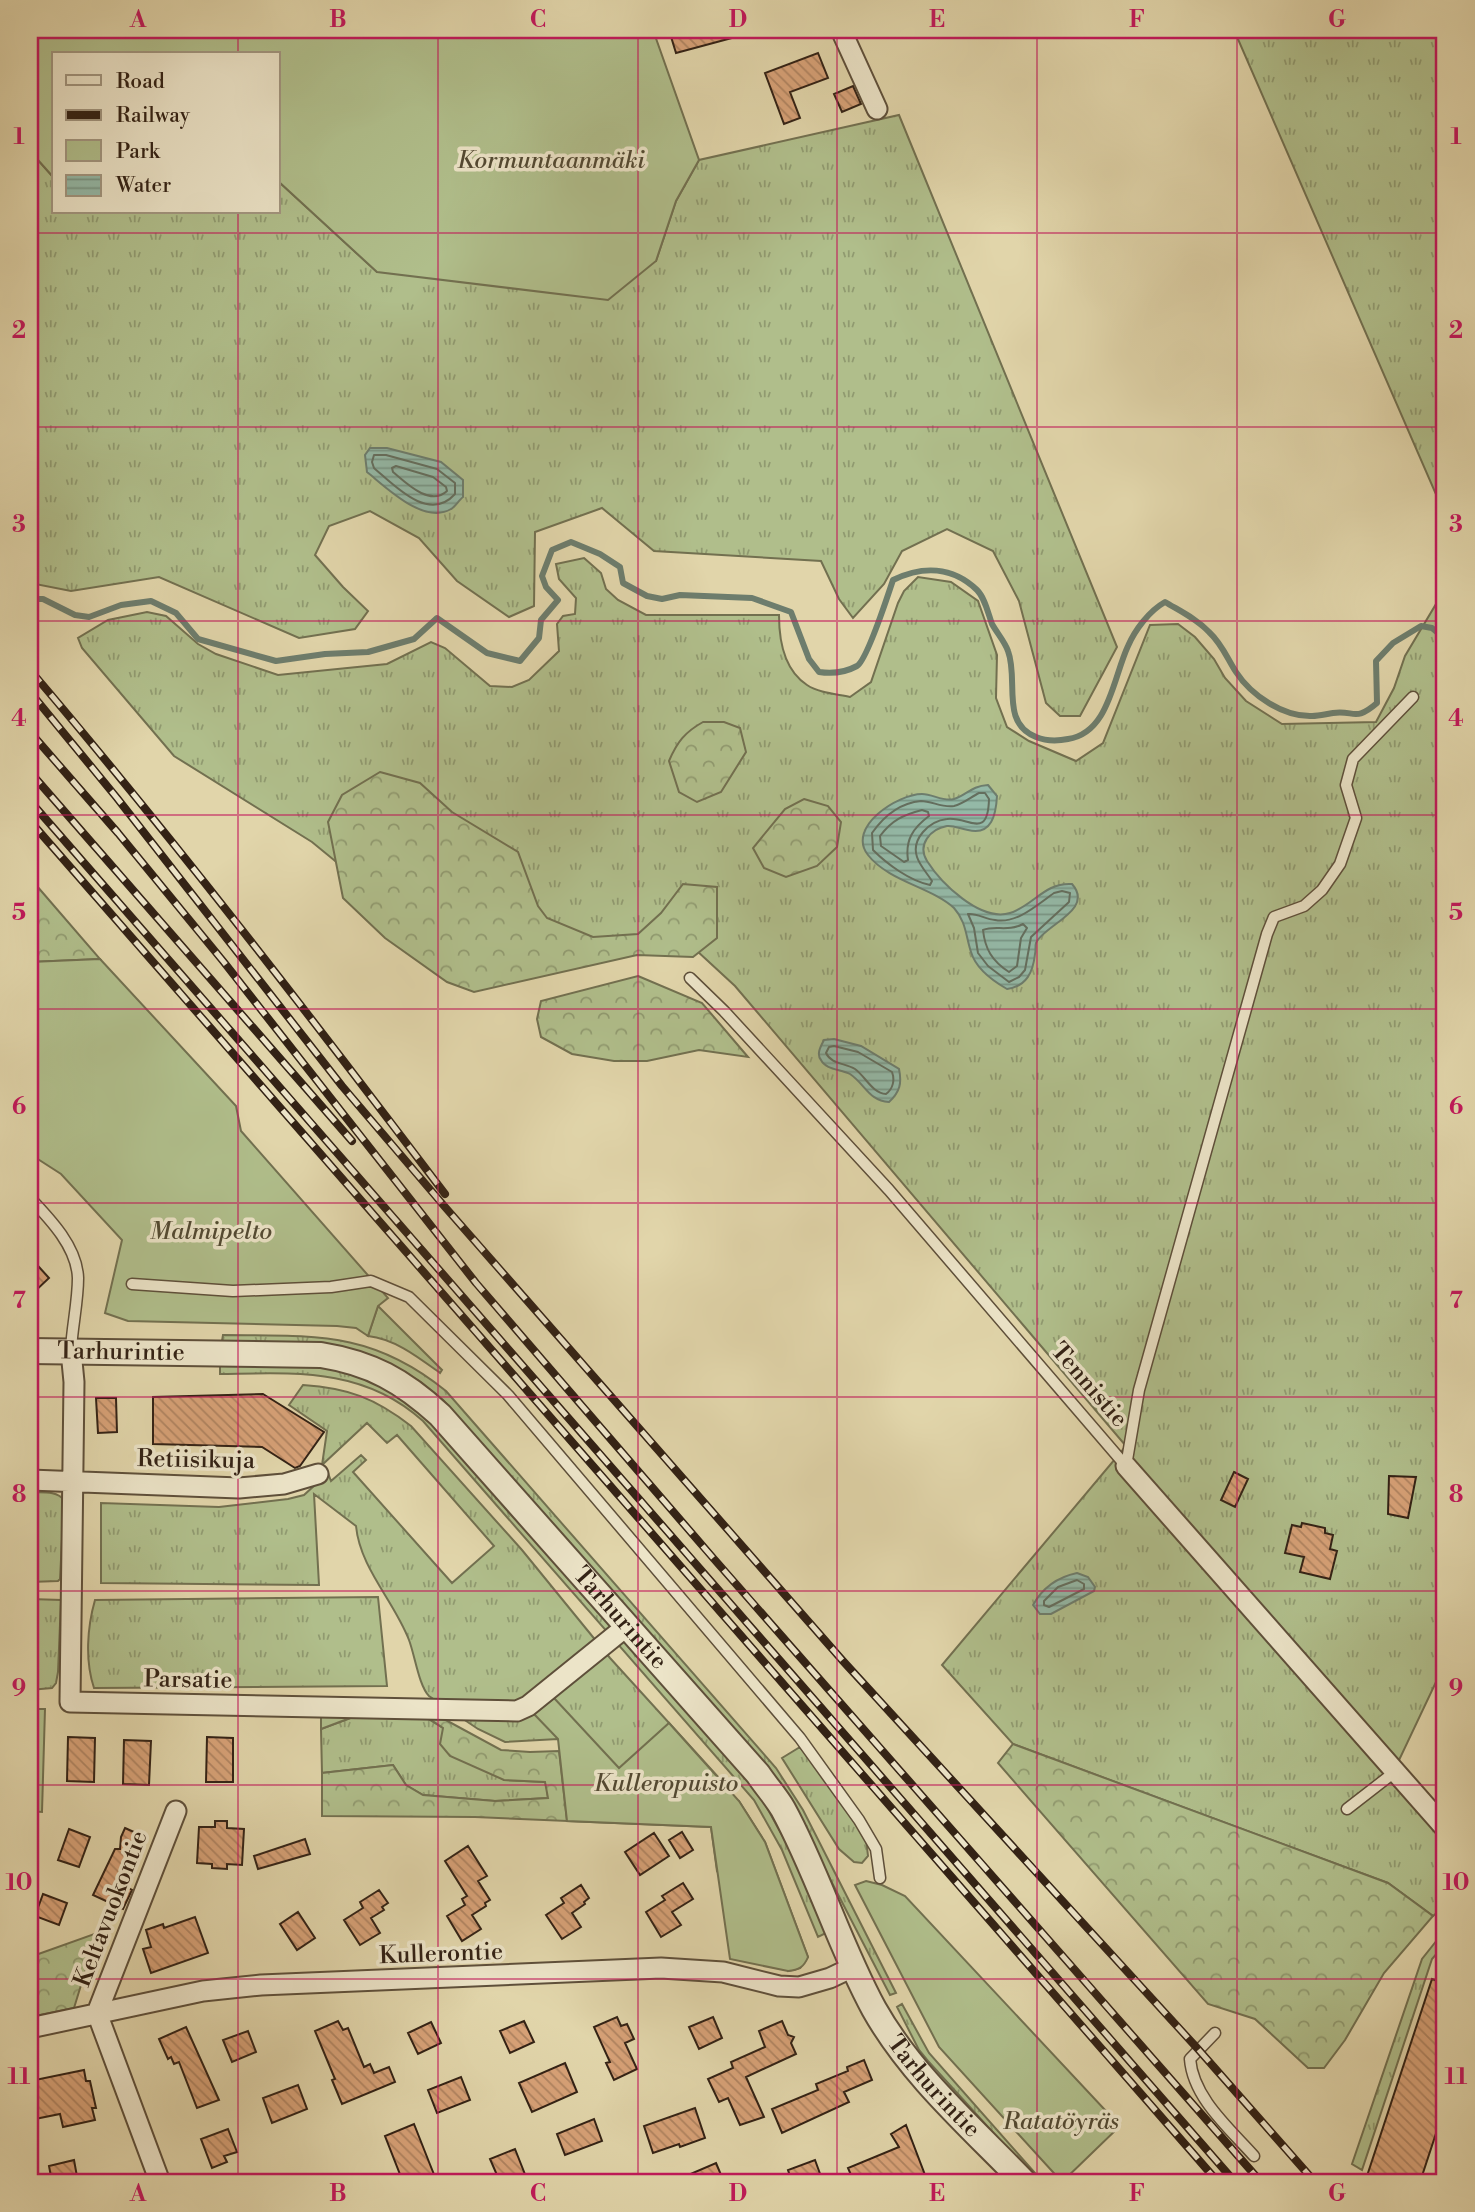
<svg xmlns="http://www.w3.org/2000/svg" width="1475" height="2212" font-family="'Libre Bodoni',serif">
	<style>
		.grass { fill: url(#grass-tufts); stroke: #727050; stroke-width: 2 }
		.forest { fill: url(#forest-crowns); stroke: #727050; stroke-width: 2 }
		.green { fill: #b0be8b; stroke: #727050; stroke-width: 2 }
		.water { fill: url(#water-rules); stroke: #6d7d6d; stroke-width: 2 }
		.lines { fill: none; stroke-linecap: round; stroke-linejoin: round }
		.shore { stroke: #646e5e; stroke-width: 2 }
		.stream { stroke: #6d7d6d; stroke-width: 6 }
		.building { fill: url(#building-back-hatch); stroke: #332215; stroke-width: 2 }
		.service-casing { stroke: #5e4f3a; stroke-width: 13 }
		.minor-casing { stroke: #5e4f3a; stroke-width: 23 }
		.tertiary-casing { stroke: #5e4f3a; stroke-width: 28 }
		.service { stroke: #ece4c8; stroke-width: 10 }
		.minor { stroke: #ece4c8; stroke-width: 19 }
		.tertiary { stroke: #ece4c8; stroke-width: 24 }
		.rail-casing { stroke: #332215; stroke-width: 8 }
		.rail { stroke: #ece4c8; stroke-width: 5; stroke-dasharray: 16; stroke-linecap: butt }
		.grid { fill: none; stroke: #c2185b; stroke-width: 2; stroke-opacity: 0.55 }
		.labels { text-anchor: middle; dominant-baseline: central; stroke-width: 7; stroke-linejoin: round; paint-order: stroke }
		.park-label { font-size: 24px; font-style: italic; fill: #524932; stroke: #ece4c8 }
		.street-label { font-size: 24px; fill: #332215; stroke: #ece4c8 }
		.neatline { fill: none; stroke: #c2185b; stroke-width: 2.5 }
		.grid-label { font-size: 23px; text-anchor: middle; font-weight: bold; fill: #c2185b }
	</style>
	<defs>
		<pattern id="grass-tufts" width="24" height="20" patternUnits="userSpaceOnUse" patternTransform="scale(1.75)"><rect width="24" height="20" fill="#b0be8b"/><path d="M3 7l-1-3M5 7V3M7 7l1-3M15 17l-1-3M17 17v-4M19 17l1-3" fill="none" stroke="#909a70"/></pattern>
		<pattern id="forest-crowns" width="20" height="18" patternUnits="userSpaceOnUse" patternTransform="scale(1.75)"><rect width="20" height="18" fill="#b0be8b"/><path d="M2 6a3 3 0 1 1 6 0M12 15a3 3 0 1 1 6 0" fill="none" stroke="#909a70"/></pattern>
		<pattern id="water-rules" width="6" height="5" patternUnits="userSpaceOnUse" patternTransform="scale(1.75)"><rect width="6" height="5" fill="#94b9a7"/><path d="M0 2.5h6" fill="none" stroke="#799687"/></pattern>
		<pattern id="building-back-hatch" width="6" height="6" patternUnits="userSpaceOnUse" patternTransform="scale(1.75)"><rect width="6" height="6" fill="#d7a177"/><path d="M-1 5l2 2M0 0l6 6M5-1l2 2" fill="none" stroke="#af8360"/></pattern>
	</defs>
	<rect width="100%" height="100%" fill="#e1d5aa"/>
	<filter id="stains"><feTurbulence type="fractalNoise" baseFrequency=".00286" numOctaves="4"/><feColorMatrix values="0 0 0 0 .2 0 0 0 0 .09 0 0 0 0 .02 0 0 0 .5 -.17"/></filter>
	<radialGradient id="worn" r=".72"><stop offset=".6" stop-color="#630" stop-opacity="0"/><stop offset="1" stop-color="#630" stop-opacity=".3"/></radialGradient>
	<path class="grass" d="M1234,30H1445V515Z
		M899,115L1117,647L1080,716H1060L1046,703L1019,601L993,551L947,529L902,551L884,584L853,618L839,599L821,561L654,551L602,508L535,532L534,606L509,617L457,581L419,538L370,511L329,526L315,555L343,587L368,611L355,629L299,638L159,577L71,591L30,583V151L54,178V212H278V181L377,272L656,261L676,201L699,160Z
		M584,558L601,573L606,589L618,600L646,615H779C779,640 784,670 807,685C819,693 836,694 850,697L871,682L898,603L904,591L918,577L951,582L978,601L997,655L996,698L1007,727L1029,741L1076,761L1103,743L1150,625L1178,624L1195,637L1214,659L1225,678L1246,701L1282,724L1376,722L1394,688L1405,656L1445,589V1663L1391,1777L1445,1842V1906L1433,1916L1388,1883L1013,1744L942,1665L1126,1446L735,986L696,950L640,949L484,983L312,842L174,756L82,648L78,638L108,620L147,612L166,616L198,644L216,654L278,675L387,664L431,642L445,648L490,686L512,687L529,680L559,651L557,624L563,616L575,614L576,598L559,579L556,564Z
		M378,1306L442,1370L440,1373C418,1357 395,1339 368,1336Z
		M223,1335C313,1336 371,1330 446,1391L776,1768L803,1810L896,1993L890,1995L813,1846L562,1535L443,1400L421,1382L400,1370L222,1341Z
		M296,1365L329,1367L377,1381L427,1415L760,1795L799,1866L826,1933L818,1937L782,1850L754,1800L423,1421C363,1367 295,1373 220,1374V1366Z
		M303,1385C348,1388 375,1398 411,1426L522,1550L610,1658L730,1790L626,1762L622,1767L739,1801L765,1842L808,1957L800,1968L788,1971L717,1871L711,1827L567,1821L574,1750L558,1739L505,1742L478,1729L429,1696C419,1686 415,1656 409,1640C394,1601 360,1568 356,1526L314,1494L319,1585L101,1583V1503L219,1507L288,1499L304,1495L328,1473L331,1481L361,1455L366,1460L353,1472L452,1583L494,1546L397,1435L387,1443L367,1423L322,1465L327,1431L289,1405Z
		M30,1492C41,1493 56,1490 64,1500L60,1579L58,1581L30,1582Z
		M378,1597L387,1686L94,1688C85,1661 87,1628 95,1600Z
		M30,1599L61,1600L58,1672L56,1683L52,1688L30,1690Z
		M388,1704L425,1717L443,1728L504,1780L546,1782L548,1798L495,1801L423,1795L406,1785L393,1765L322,1773L321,1729Z
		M30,1709H45L42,1812L30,1811Z
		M800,1747L818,1769L866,1839L868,1856L862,1863L854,1862L839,1849L782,1758Z
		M1445,1930V1944L1432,1959L1362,2170L1352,2164L1422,1959Z
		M902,2004L929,2053L1043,2182H1038L928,2061L919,2050L897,2007Z"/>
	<path class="forest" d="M703,722H724L740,728L746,752L721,792L697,802L679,792L669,761C677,742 685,732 703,722Z
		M380,772L420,783L452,812L518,852L538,906L547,918L593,937L638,934L661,913L683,884L717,887V938L693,957L637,955L474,992L447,982L385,938L343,898L328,822L342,795Z
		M804,799L828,806L841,822L837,847L817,866L786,877L764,868L753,848L785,809Z
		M30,878L100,959L30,962Z
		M638,976L702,1003L748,1057L699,1050L647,1061H614L572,1054L541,1037L537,1019L541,1001Z
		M407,1699L501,1750L530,1752L559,1751L567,1821L475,1817L322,1816V1773L393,1765L406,1785L423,1795L495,1801L548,1798L545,1782L504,1780L450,1756L440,1744L443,1728L425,1716L387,1704L321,1729V1715L386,1700Z
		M1013,1744L1388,1883L1433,1916L1384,1973L1345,2040L1324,2068H1308L1255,2019L1208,2004L998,1763Z
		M97,1933L74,2008L30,2017V1957Z"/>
	<path class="green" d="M30,30H653L699,160L676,201L656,261L608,300L377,272L278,181V54H54V178L30,151Z
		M100,959L236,1106L241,1131L388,1298L378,1306L368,1336L356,1328L337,1326L128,1321L105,1313L122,1240L61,1174L30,1154V962Z
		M554,1698L619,1768L669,1723L739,1801L765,1842L808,1957C804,1967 799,1970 788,1971L730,1959L711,1827L567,1821L558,1739L534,1714Z
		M866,1881L882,1885L905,1896L1120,2126L1062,2182L939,2047L855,1885Z"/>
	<path class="water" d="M370,448H387L441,462L463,480V497C459,500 455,507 451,509C424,525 387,488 367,472L365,455Z
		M988,785L997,796C996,814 992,836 968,830C961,829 953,825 947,826C930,829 917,845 927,861C941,883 980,922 1010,913C1033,906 1045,882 1072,884C1095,910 1044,925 1036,943C1035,946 1036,950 1035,954C1033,972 1027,986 1007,989C993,981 976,969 971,952C966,937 966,921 954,908C933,888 888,881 868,855C846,827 898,794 922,794C933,794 943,802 954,799C967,795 971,786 988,785Z
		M834,1039L861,1046L899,1069C902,1083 900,1092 889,1102C869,1101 865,1084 850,1074C841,1069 826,1070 821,1060C816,1054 821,1046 824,1040Z
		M1077,1573L1088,1577L1095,1587L1094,1591L1051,1614H1040L1033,1605C1043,1587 1058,1577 1077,1573Z"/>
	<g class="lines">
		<path class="shore" d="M374,455H386L437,469L455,483V494C429,523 395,486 374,468L372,462Z
			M396,466L433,477L446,487L447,491C430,507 406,483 393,472L392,468Z
			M979,793H985L989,799C988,841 968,816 947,819C929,821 911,839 917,857C920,866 927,873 932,881L930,885C910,881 887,864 873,850L872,833C884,816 899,803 921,801C932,801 942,808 954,806C963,804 971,797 979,793Z
			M922,810L928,812L929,816C913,828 905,840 908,860L904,862L881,846L880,836C892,820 903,815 922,810Z
			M1062,891L1070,893L1069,902L1031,937L1025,970L1019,977L1009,982L988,966L978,953L974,928L968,914C977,913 985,919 995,920C1017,924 1037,905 1054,893Z
			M1023,924L1027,928L1021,938L1017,966L1009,972C992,961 985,949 983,930C995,925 1008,932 1023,924Z
			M834,1046L858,1052L892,1072C895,1080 893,1089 886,1094C872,1093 866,1077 855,1069C845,1063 831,1064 826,1053L829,1047Z
			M1077,1580L1084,1584V1589L1049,1607L1044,1605V1601L1058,1587Z"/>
		<path class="stream" d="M30,599H43L75,615L89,617L121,605L151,601L176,613L198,639L276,661L325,654L368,652L414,639L437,618L487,653L520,661L539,638L541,620L558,600L546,587L542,576L552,550L571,542L600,554L620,567L623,583L647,596L662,599L680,595L752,598L791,612L809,659L819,672C832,674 846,672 857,666C867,660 888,595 893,580C922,566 952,566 977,590C985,598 988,613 992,624C997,633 1005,642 1008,651C1019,680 1000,723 1036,737C1046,741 1058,741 1068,739C1109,733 1113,678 1128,646C1135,630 1149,611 1165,602C1180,611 1197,619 1209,632C1222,644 1227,658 1236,672C1251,695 1283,717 1312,716C1319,716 1326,714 1333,713C1355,710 1355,722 1377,703L1376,661L1393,643L1421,626L1432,628L1445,639"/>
	</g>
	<path class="building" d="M669,30H742L743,35L676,53Z
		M818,53L828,78L790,92L800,118L784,124L765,73Z
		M853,86L861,104L842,112L834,94Z
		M30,1257L49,1278L30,1296Z
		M263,1394L324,1432L300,1466L295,1468L262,1447L153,1444V1397Z
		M96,1398H116L117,1432L98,1433Z
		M1234,1472L1248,1479L1235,1507L1221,1500Z
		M1389,1476L1416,1477L1408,1518L1388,1514Z
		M1302,1523L1325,1528V1533L1333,1535L1330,1549L1337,1551L1330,1579L1300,1572L1304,1557L1285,1553L1292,1525L1301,1527Z
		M68,1737L95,1738L94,1782L67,1781Z
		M207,1737L233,1738V1782H206Z
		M124,1740L151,1741L149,1785L123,1784Z
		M215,1821H227V1828L244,1829L242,1865L227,1864V1869L212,1868V1864L197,1863L199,1827H215Z
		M125,1828L145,1837L123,1885L132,1890L123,1909L93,1895L115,1849H120L121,1837Z
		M69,1829L90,1837L79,1867L58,1860Z
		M682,1832L693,1850L680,1858L669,1840Z
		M654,1833L669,1856L640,1875L625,1852Z
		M305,1839L310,1854L258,1869L254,1856Z
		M468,1846L487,1876L478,1881L490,1900L485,1903L486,1906L472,1915L481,1929L462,1941L447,1916L465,1905L462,1899L467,1896L445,1861Z
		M683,1883L693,1899L672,1912L681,1925L661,1937L646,1912L665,1900L662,1896Z
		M581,1885L589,1898L584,1902L585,1904L572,1913L581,1927L562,1939L546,1915L564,1903L561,1898Z
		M379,1890L388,1903L382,1907L384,1910L371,1918L380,1933L360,1945L344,1920L363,1908L360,1902Z
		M43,1894L67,1903L59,1925L35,1916Z
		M298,1912L315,1938L297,1950L280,1924Z
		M195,1917L208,1953L151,1973L143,1949L151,1947L146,1930L163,1924L164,1928Z
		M1432,1979L1445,1983V2106L1420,2182H1365Z
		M617,2017L621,2026L627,2024L634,2039L625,2043L637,2069L614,2080L606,2063L610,2062L594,2027Z
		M713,2017L722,2038L699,2049L689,2027Z
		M338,2021L343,2030L348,2028L364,2067L370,2064L374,2073L389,2067L395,2082L342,2104L332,2080L335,2079L315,2031Z
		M524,2021L534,2042L510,2053L500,2031Z
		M782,2021L788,2035L794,2037L791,2043L796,2054L746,2077L764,2117L740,2125L728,2098L719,2102L708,2079L733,2068L731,2062L765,2047L759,2031Z
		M431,2022L441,2043L418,2054L408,2033Z
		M186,2027L219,2100L197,2108L179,2062L174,2064L171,2057L168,2059L159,2039Z
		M248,2031L256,2052L232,2062L223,2040Z
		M864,2060L872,2080L844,2092L849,2102L782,2133L772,2109L818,2090L816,2084L848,2071L847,2067Z
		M565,2063L577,2092L532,2112L519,2083Z
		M84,2070L86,2081H90L96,2108H92L95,2120L63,2127L60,2114L30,2120V2081Z
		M461,2077L470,2100L437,2113L428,2090Z
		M298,2085L307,2109L272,2123L263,2098Z
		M695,2108L705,2138L680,2147L679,2144L653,2153L644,2126Z
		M594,2119L602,2141L565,2155L557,2134Z
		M414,2124L429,2162L437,2182H403L385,2136Z
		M906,2125L925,2175L905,2182H854L848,2168L899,2147L891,2134Z
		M228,2129L237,2152L224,2156L227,2162L212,2168L201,2139Z
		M515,2149L528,2182H500L490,2159Z
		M74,2160L78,2182H52L49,2166Z
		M815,2160L823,2182H792L788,2170Z
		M716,2163L724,2182H672Z"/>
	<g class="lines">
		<defs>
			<path id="service" d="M690,978L724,1011L889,1190L1126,1466
				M30,1198C50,1219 77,1247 78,1278C78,1302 72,1327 71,1350
				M132,1284L233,1291L331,1287L371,1281L409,1297L508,1395L800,1738L859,1820L876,1849L880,1878
				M1126,1466L1139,1390L1267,934L1274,917L1304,906L1322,890L1340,864L1356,818L1346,785L1353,759L1413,697
				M1347,1809L1396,1771
				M1215,2033L1190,2059C1193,2098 1230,2129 1254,2156"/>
			<path id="minor" d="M841,30L877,109
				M71,1351L74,1382L70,1702L517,1711L528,1706L627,1626
				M1126,1466L1445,1828
				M30,1480L239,1488L284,1484L318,1474
				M30,2028L203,1991L261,1985L661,1968L723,1972L779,1986L799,1987L830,1978L853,1967
				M160,2182L97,2013L176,1811"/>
			<g id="tertiary">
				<path id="s1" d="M30,1351L321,1355C371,1363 403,1381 440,1415L758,1774C766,1786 776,1797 783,1809C818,1873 839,1945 874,2009C911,2075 972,2128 1024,2182"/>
			</g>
		</defs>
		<use href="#service" class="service-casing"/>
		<use href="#minor" class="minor-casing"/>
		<use href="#tertiary" class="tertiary-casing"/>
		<use href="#service" class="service"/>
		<use href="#minor" class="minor"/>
		<use href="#tertiary" class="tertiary"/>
		<defs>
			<path id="rail" d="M30,670C174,839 311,1017 445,1194
				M30,692L117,798L342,1086L445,1207L843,1661L1198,2049L1315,2182
				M30,732L118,833L223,961L476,1283L714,1559L1261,2182
				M30,772L352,1141
				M30,801L1235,2182
				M30,821L1218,2182"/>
		</defs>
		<use href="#rail" class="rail-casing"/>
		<use href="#rail" class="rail"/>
	</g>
	<path class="grid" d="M238,30V54M438,30V2182M638,30V2182M837,30V2182M1037,30V2182M1237,30V2182M238,212V2182M30,233H1445M30,427H1445M30,621H1445M30,815H1445M30,1009H1445M30,1203H1445M30,1397H1445M30,1591H1445M30,1785H1445M30,1979H1445"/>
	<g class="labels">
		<g class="park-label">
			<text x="551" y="161">Kormuntaanmäki</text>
			<text x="211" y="1232">Malmipelto</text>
			<text x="666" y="1784">Kulleropuisto</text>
			<text x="1061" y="2122">Ratatöyräs</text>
		</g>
		<g class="street-label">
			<text stroke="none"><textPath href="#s1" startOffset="91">Tarhurintie</textPath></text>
			<text transform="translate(1089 1385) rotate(49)">Tennistie</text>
			<text transform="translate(196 1460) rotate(1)">Retiisikuja</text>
			<text stroke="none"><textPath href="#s1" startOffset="698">Tarhurintie</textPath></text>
			<text transform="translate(188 1680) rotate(1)">Parsatie</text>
			<text transform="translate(111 1909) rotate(-69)">Keltavuokontie</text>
			<text transform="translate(441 1954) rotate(-2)">Kullerontie</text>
			<text stroke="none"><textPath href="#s1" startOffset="1267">Tarhurintie</textPath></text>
		</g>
	</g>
	<rect width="1475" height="2212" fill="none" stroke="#e1d5aa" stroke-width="77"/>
	<rect x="52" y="52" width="228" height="161" fill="#ece4c8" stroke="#a29680" stroke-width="2"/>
	<rect x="66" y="75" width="35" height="10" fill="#ece4c8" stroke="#a29680" stroke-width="2"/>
	<text x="116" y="88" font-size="21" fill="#332215">Road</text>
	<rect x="66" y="110" width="35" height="10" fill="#332215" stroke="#a29680" stroke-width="2"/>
	<text x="116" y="122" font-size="21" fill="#332215">Railway</text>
	<rect x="66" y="140" width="35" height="21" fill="#b0be8b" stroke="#a29680" stroke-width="2"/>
	<text x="116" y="158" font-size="21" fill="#332215">Park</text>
	<rect x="66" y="175" width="35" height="21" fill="url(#water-rules)" stroke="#a29680" stroke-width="2"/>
	<text x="116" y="192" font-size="21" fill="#332215">Water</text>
	<rect x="38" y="38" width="1398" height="2136" class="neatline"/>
	<g class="grid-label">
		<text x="138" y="27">A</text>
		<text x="338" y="27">B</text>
		<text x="538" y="27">C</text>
		<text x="738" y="27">D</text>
		<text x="937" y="27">E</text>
		<text x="1137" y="27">F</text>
		<text x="1337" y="27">G</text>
		<text x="19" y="144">1</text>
		<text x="1456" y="144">1</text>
		<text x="19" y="338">2</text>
		<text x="1456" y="338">2</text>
		<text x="19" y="532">3</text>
		<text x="1456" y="532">3</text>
		<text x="19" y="726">4</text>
		<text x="1456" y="726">4</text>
		<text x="19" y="920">5</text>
		<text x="1456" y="920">5</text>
		<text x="19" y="1114">6</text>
		<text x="1456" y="1114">6</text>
		<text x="19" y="1308">7</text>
		<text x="1456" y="1308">7</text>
		<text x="19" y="1502">8</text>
		<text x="1456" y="1502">8</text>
		<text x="19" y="1696">9</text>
		<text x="1456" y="1696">9</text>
		<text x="19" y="1890">10</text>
		<text x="1456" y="1890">10</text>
		<text x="19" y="2084">11</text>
		<text x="1456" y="2084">11</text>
		<text x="138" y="2201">A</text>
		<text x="338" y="2201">B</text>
		<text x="538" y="2201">C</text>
		<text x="738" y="2201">D</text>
		<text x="937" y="2201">E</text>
		<text x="1137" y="2201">F</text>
		<text x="1337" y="2201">G</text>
	</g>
	<rect width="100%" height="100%" filter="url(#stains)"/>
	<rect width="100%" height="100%" fill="url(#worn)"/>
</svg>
